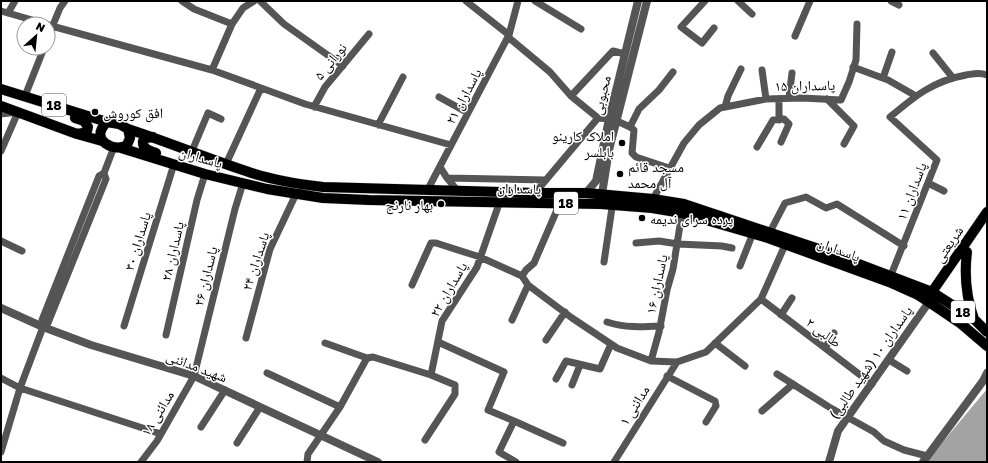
<svg xmlns="http://www.w3.org/2000/svg" width="988" height="463" font-family="'Golos Text','Noto Naskh Arabic',sans-serif">
	<style>
		.water { fill: #a3a3a3 }
		.lines { fill: none; stroke-linecap: round; stroke-linejoin: round }
		.primary-casing { stroke: #dbdbdb; stroke-width: 11 }
		.minor { stroke: #555; stroke-width: 7 }
		.tertiary { stroke: #555; stroke-width: 8 }
		.primary { stroke: #000; stroke-width: 10 }
		.poi-dot { fill: #000; stroke: #fff; stroke-width: 1.5 }
		.labels { text-anchor: middle; dominant-baseline: central; stroke-width: 3; stroke-linejoin: round; paint-order: stroke }
		.shield { fill: #fff; stroke: #4c4c4c; stroke-width: 1 }
		.shield-label { font-size: 13px; font-weight: bold; fill: #000 }
		.street-label { font-size: 14px; fill: #000; stroke: #fff }
		.poi-label { font-size: 14px; fill: #000; stroke: #fff; text-anchor: start }
	</style>
	<rect width="100%" height="100%" fill="#fff"/>
	<path class="water" d="M987,389V462H928L931,456Z"/>
	<g class="lines">
		<defs>
			<path id="primary" d="M1,89L107,122
				M1,106L77,134L102,141
				M75,118L84,121L88,127L87,131L83,133L77,134
				M107,122L119,124L128,129L130,138L127,145C117,153 87,141 107,122Z
				M128,129C168,142 206,158 246,171C271,180 297,184 323,187L535,193H586L653,199L684,204L822,250L932,292L974,319L987,332
				M153,137L146,138L143,141C142,149 150,151 156,153
				M121,148L205,174L267,189L323,198L369,200L601,204L652,208L682,213L768,238L889,282L918,295L929,302L960,323L987,346
				M967,252C964,276 966,297 974,319
				M931,297L932,292L987,212"/>
		</defs>
		<use href="#primary" class="primary-casing"/>
		<path class="minor" d="M182,1L194,9L232,24
			M260,1L284,24L343,66
			M466,1L509,35
			M535,1L581,29
			M705,1L681,27L702,43L714,28
			M738,1L752,14
			M891,1L899,5
			M1,11L46,24
			M8,13L15,1
			M48,25L212,70L305,104L451,145
			M795,36L810,1
			M48,37L60,8L65,1
			M508,37L550,72L571,96L598,118L609,119
			M933,53L953,78
			M853,67L888,80L916,96
			M212,70L232,24L243,8L254,1
			M762,70L766,99
			M883,78L892,52
			M25,96L44,48
			M571,96L613,51L625,54
			M439,97L468,113
			M789,98L792,73
			M779,99V120
			M827,99L854,126L844,144
			M314,107L325,87L369,34
			M725,107L728,96L741,69
			M1,114L18,112L1,151
			M617,121L630,127L634,130L632,153L636,157L669,168
			M378,125L403,77
			M630,127L639,109L659,90L673,72
			M757,147L773,120L784,119L789,124L781,142
			M192,151L208,113L221,119
			M226,164L261,88
			M440,167L447,178L457,190
			M447,178L546,180
			M928,183L944,191
			M428,189L509,35L518,1
			M535,193L598,118
			M653,199L684,143L699,125L720,108L766,99L802,98L841,100L849,82L856,60L857,24
			M770,232L785,203L806,197L826,208L837,204L904,246
			M1,241L22,251
			M636,243L659,241L678,244L722,246L732,248
			M604,262L613,201
			M740,266L753,233
			M891,275L937,160L890,117C915,96 933,81 966,75C973,74 979,72 987,75
			M412,285L431,243H436L480,257L522,276
			M528,285L572,318L617,348L651,361L677,362L706,352L761,299L785,245
			M761,299L872,384
			M781,315L792,298
			M512,320L528,285L522,276L526,270L534,263L560,203
			M607,322C625,328 642,327 661,326
			M124,326L174,164
			M43,327L48,323L106,179L104,173
			M166,335L197,200L205,174
			M246,338L270,249L296,194
			M546,340L565,312
			M438,342L504,372L488,410L514,421L499,452L516,462
			M325,343L367,358
			M715,343L745,366
			M825,348L834,333
			M889,360L907,371
			M651,361L659,332L667,290L673,269L682,213
			M267,373L340,407
			M777,374L829,407L874,432L884,441L904,450L927,456
			M431,375L442,321L477,267L500,201
			M667,376L715,401L716,406L706,422
			M1,378L20,388L161,434
			M556,379L566,361L600,369L611,344
			M572,385L580,365
			M762,411L793,384
			M514,421L563,443
			M201,427L225,390
			M237,443L260,407
			M1,452L20,388L43,327L42,320L99,176L104,173L114,147
			M141,462L157,441L194,376L235,209L243,183
			M307,462L308,454L340,407L367,358L373,357L431,375L455,385V394L425,440
			M614,462L677,362"/>
		<path class="tertiary" d="M586,193L596,181L609,119L638,1
			M602,194L609,150L647,1
			M1,308L43,327L91,345L194,376L378,462
			M829,462L838,431L929,302
			M923,462L983,381L987,373"/>
		<use href="#primary" class="primary"/>
	</g>
	<g class="poi-dot">
		<circle cx="95" cy="112" r="4"/>
		<circle cx="622" cy="143" r="4"/>
		<circle cx="620" cy="174" r="4"/>
		<circle cx="441" cy="204" r="4"/>
		<circle cx="642" cy="218" r="4"/>
	</g>
	<g class="labels">
		<g class="shield">
			<rect x="42" y="94" width="24" height="22" rx="3"/>
			<rect x="554" y="192" width="24" height="22" rx="3"/>
			<rect x="951" y="301" width="24" height="22" rx="3"/>
		</g>
		<g class="shield-label">
			<text x="54" y="105">18</text>
			<text x="566" y="203">18</text>
			<text x="963" y="312">18</text>
		</g>
		<g class="street-label">
			<text transform="translate(330 61) rotate(-51)">نورانی ۵</text>
			<text transform="translate(805 85) rotate(-1)">پاسداران ۱۵</text>
			<text transform="translate(601 95) rotate(-76)">محبوبی</text>
			<text transform="translate(463 96) rotate(-62)">پاسداران ۲۱</text>
			<text transform="translate(201 157) rotate(16)">پاسداران</text>
			<text transform="translate(519 188) rotate(1)">پاسداران</text>
			<text transform="translate(911 191) rotate(-69)">پاسداران ۱۱</text>
			<text transform="translate(137 241) rotate(-73)">پاسداران ۳۰</text>
			<text transform="translate(948 244) rotate(-56)">شریعتی</text>
			<text transform="translate(839 249) rotate(20)">پاسداران</text>
			<text transform="translate(172 251) rotate(-77)">پاسداران ۲۸</text>
			<text transform="translate(255 261) rotate(-72)">پاسداران ۲۴</text>
			<text transform="translate(205 276) rotate(-76)">پاسداران ۲۶</text>
			<text transform="translate(656 284) rotate(-78)">پاسداران ۱۶</text>
			<text transform="translate(448 289) rotate(-60)">پاسداران ۲۲</text>
			<text transform="translate(824 332) rotate(37)">طالبی ۲</text>
			<text transform="translate(870 362) rotate(-55)">پاسداران ۱۰ (شهید طالبی)</text>
			<text transform="translate(197 366) rotate(21)">شهید مدائنی</text>
			<text transform="translate(634 405) rotate(-58)">مدائنی ۱</text>
			<text transform="translate(157 413) rotate(-59)">مدائنی ۱۸</text>
		</g>
		<g class="poi-label">
			<text x="103" y="112">افق کوروش</text>
			<text x="614" y="135" text-anchor="end">املاک کارینو<tspan x="614" dy="16">بابلسر</tspan></text>
			<text x="628" y="166">مسجد قائم<tspan x="628" dy="16">آل محمد</tspan></text>
			<text x="433" y="204" text-anchor="end">بهار نارنج</text>
			<text x="650" y="218">پرده سرای ندیمه</text>
		</g>
	</g>
	<rect width="988" height="463" fill="none" stroke="#000000" stroke-width="4"/>
	<g transform="translate(36 36) rotate(27)"><circle r="19" fill="#ffffff" stroke="#999999"/>
	<path d="M0-3L7 15L0 10L-7 15Z" fill="#000000"/>
	<text y="-6" font-size="11" font-weight="bold" text-anchor="middle" fill="#000000">N</text>
	</g>
</svg>
